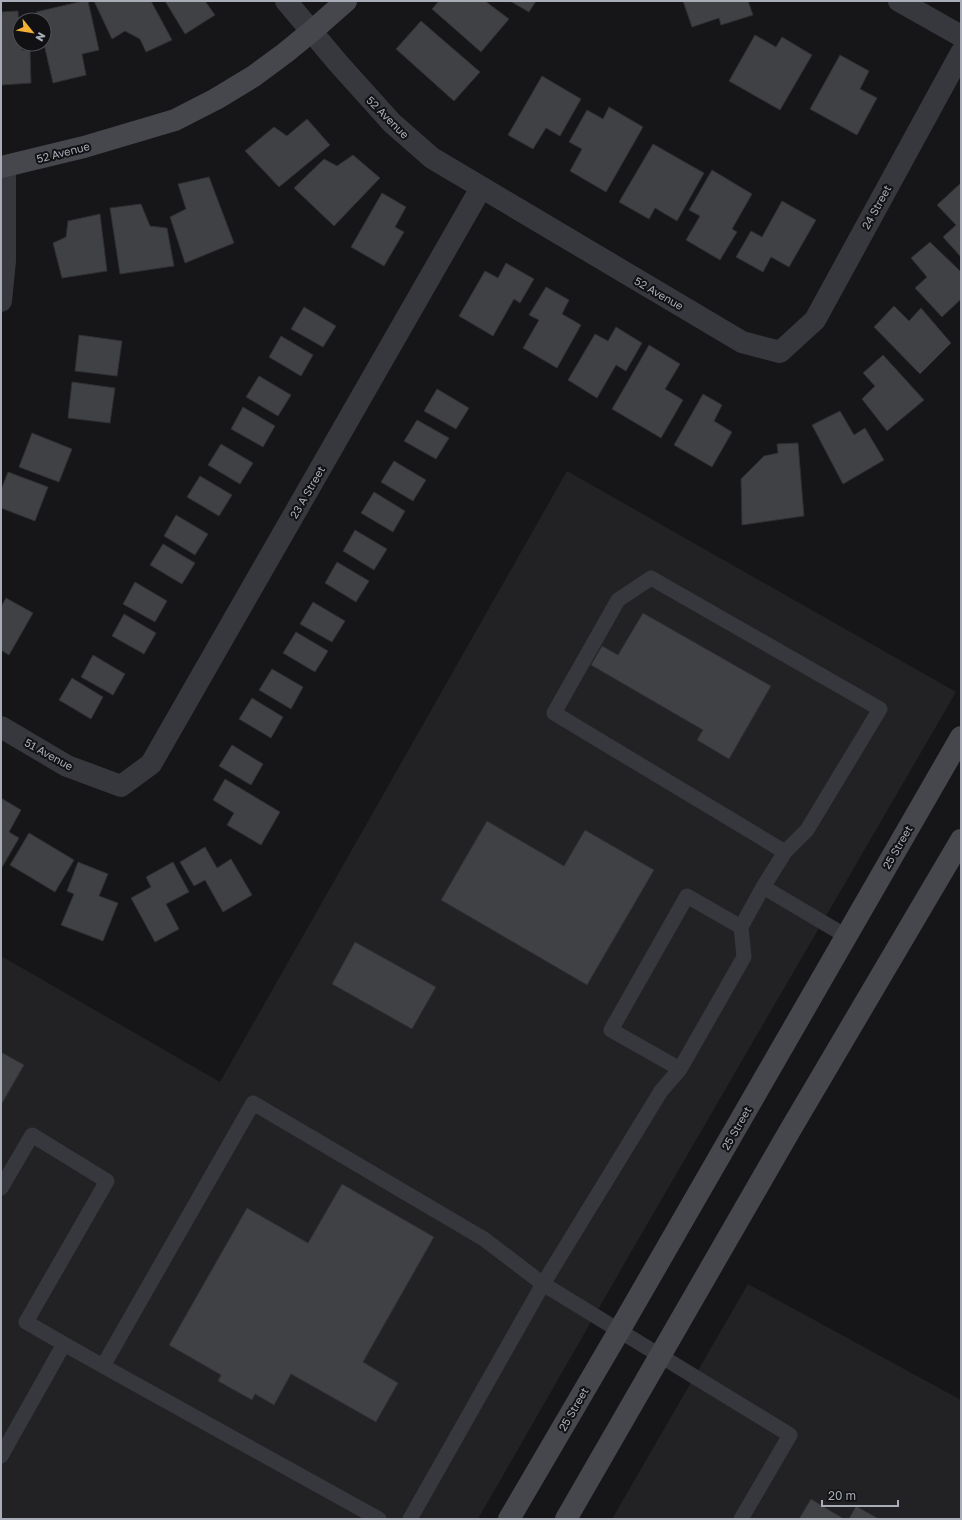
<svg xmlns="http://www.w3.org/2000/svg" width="962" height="1520" font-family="'Golos Text',sans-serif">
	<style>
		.built { fill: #222225 }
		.building { fill: #404145; stroke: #303034 }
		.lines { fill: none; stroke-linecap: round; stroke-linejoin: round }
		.lane { stroke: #37383d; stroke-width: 15 }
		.street { stroke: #37383d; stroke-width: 22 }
		.secondary { stroke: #45474d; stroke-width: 22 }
		.labels { text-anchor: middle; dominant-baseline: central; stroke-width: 4; stroke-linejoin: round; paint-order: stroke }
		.street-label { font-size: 11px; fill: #a8adb8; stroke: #111113 }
	</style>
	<rect width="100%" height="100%" fill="#161618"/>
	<path class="built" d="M567,471L956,692L631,1252L478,1519H1V956L220,1082Z
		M748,1284L961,1400V1519H612Z"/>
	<path class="building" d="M83,1H88L99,50L82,54L86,75L53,83L44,44V20H38L36,12Z
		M94,1H151L172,40L146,52L140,39L125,31L112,39Z
		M165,1H205L215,15L185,34Z
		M439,1H464L466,2L467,1H485L509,19L481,52L432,9Z
		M510,1H536L529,12Z
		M683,1H748L753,15L721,25L719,18L692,27Z
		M18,11L20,44H22V50H30L31,83L1,85V12Z
		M421,21L480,72L454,101L396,49Z
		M755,35L776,47L782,37L812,55L780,110L729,81Z
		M840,55L869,71L860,89L877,98L857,135L810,109Z
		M542,76L581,99L560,136L546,128L533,149L508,135Z
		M609,107L643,127L606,192L570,171L582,149L569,142L587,110L603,119Z
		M307,119L330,145L279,187L245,151L274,127L287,136Z
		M653,144L704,173L677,221L655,208L649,219L619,202Z
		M353,155L380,178L334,226L294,188L324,159L337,166Z
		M712,170L752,194L732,229L737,232L720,260L686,240L700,216L689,210Z
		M209,177L234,243L185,263L170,217L186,209L178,184Z
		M961,183V257L943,237L956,225L937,205Z
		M382,193L406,207L395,227L404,232L384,266L351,247Z
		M782,201L816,220L789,267L771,257L763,272L736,257L751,231L762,237Z
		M141,204L150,226L167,228L174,266L120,274L110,208Z
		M100,214L107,271L62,278L53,243L66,237L68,221Z
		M930,242L961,272V299L942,317L915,288L927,277L911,258Z
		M506,263L534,279L520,303L514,299L493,336L459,316L485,271L498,278Z
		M546,287L569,300L562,314L581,325L557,368L523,348L539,320L529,315Z
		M894,306L909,321L921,308L951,343L920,374L874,327Z
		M304,307L336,326L323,347L291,329Z
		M616,327L642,343L626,371L616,365L597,398L568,380L595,334L608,341Z
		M79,335L122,341L117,376L75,371Z
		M281,336L313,355L301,376L269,357Z
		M649,345L680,364L665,389L683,400L661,438L612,409Z
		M883,355L924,400L887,431L862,399L875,386L863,373Z
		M259,376L291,395L278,416L246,397Z
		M72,382L115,388L110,423L68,418Z
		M437,389L469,408L456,429L424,411Z
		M703,394L722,405L714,421L732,432L712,467L674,445Z
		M243,407L275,426L263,447L231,429Z
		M840,411L854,435L865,428L884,460L843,484L812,425Z
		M417,420L449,438L436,459L404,441Z
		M32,433L72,449L59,482L19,467Z
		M798,443L804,516L742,525L741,479L764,456L778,453L777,444Z
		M221,444L253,463L240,484L208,465Z
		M394,461L426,480L413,501L381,482Z
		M8,472L48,487L35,521L1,508V490Z
		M200,476L232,495L219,516L187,497Z
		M374,492L405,511L393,532L361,513Z
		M176,515L208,534L195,555L164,536Z
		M355,530L387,549L374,570L343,551Z
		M163,544L195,563L182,584L150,565Z
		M337,562L369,581L356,602L325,583Z
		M135,582L167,601L155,622L123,604Z
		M6,598L33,613L9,655L1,650V607Z
		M313,602L345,621L332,642L300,624Z
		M643,613L771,686L729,759L697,740L703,730L591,665L602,646L618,655Z
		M124,614L156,633L144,654L112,636Z
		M296,632L328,651L315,672L283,653Z
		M93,655L125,674L113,695L81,677Z
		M272,669L303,687L291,709L259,690Z
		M72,678L103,697L91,719L59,700Z
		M252,698L283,717L271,738L239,719Z
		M232,745L263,764L251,785L219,766Z
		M225,779L280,812L261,845L227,825L234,813L213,800Z
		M1,798L21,810L9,832L19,838L1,869Z
		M487,821L564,866L585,830L654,870L587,985L441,900Z
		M29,833L74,860L55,892L10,865Z
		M205,847L217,868L231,859L252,895L223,912L205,880L194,886L180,862Z
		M78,862L108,874L99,896L118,903L103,941L61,925L74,894L67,891Z
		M173,862L189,892L166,904L179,929L155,942L131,898L151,887L146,877Z
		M355,942L436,987L412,1029L332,984Z
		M1,1052L24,1065L1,1105Z
		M342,1184L434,1237L363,1362L398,1383L376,1422L291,1374L274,1405L255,1394L252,1400L218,1381L221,1375L169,1345L247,1208L308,1243Z
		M811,1499L844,1519H799Z
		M856,1506L879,1519H849Z"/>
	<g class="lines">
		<path class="lane" d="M763,887L785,852L554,713L618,600L651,578L880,709L807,830L785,852
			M680,1069L611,1030L687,896L741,927
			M1,1188L32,1135L107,1181L26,1322L64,1344
			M103,1366L379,1519
			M1,1456L64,1344L103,1366L253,1103L484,1239L543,1284L790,1435L741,1519
			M410,1519L543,1284L661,1091L680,1069L744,957L741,927L763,887L846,936"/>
		<path class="street" d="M286,1L338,63L392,123L432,158L742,342L780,352L815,320L961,53
			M899,1L961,36
			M1,301L5,261V167
			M1,727L67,766L121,786L151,764L481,188"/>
		<path class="secondary" d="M1,167L84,147L175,120L216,99L254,76L285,53L312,31L346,1
			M509,1519L619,1331L961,737
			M566,1519L789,1132L961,840"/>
	</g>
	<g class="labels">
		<g class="street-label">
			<text transform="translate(388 117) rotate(45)">52 Avenue</text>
			<text transform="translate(63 152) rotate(-14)">52 Avenue</text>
			<text transform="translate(876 207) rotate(-61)">24 Street</text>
			<text transform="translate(659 293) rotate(30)">52 Avenue</text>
			<text transform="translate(307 492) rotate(-60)">23 A Street</text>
			<text transform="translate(49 754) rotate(29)">51 Avenue</text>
			<text transform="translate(897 847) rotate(-60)">25 Street</text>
			<text transform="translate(736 1128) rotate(-60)">25 Street</text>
			<text transform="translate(573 1409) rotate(-60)">25 Street</text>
		</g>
	</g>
	<rect width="962" height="1520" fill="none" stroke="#a8adb8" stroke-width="4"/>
	<g transform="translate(32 32) rotate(120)"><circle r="19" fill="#111113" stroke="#4d4f55"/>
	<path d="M0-3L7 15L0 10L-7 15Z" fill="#f2b134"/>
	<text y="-6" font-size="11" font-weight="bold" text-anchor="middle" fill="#a8adb8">N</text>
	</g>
	<path d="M822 1500v6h76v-6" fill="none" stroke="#a8adb8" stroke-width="2"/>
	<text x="828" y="1500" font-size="12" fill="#a8adb8" stroke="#111113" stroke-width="3" paint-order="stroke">20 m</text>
</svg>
